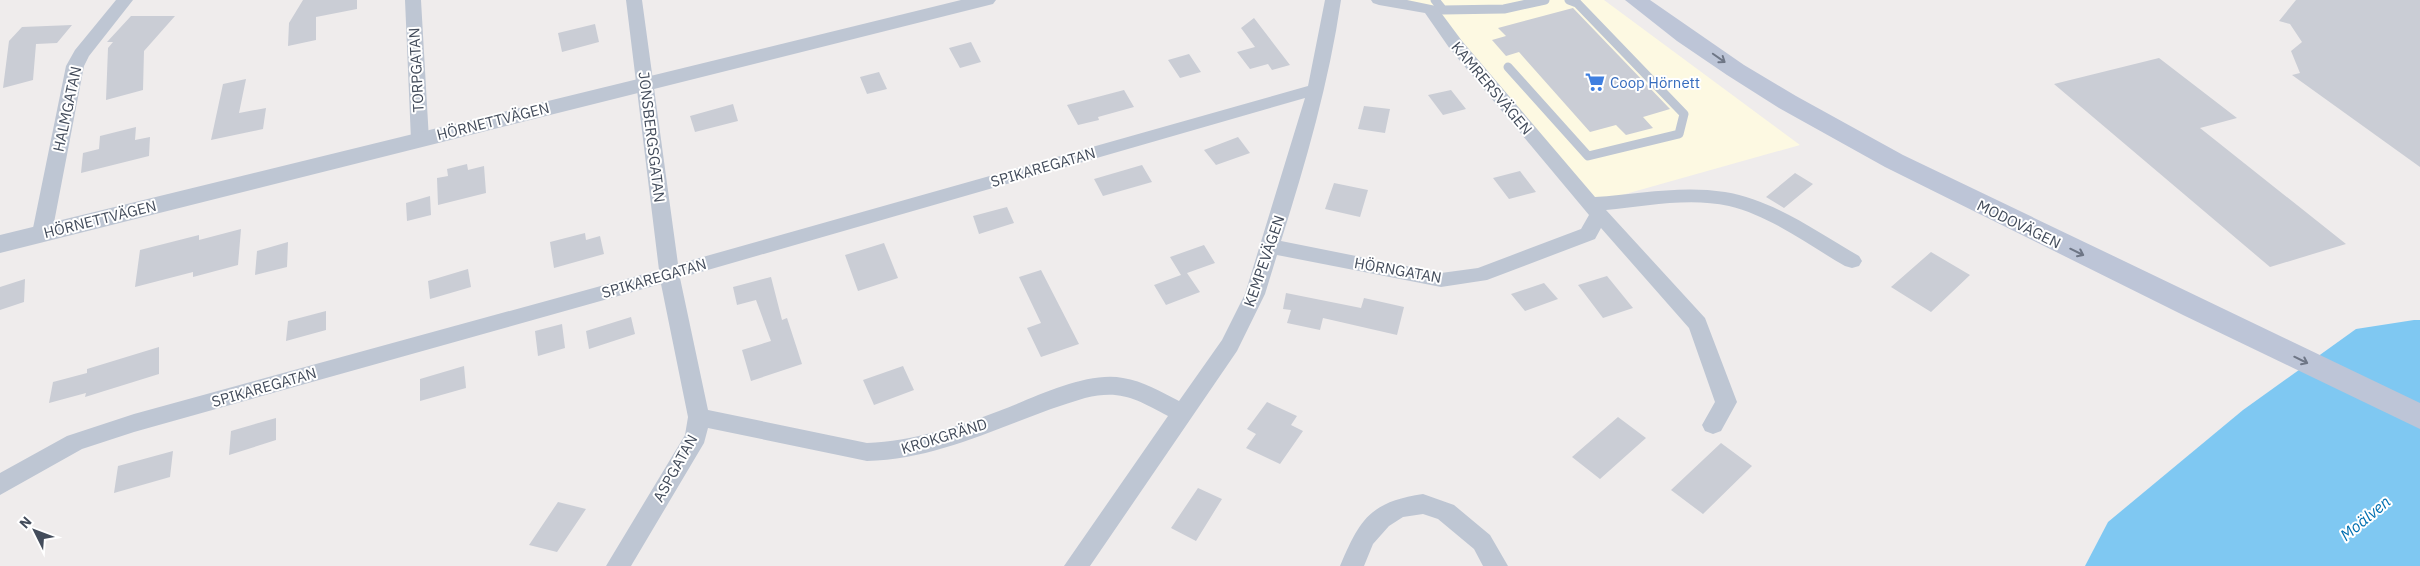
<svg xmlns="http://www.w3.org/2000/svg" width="2420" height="566" font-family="'IBM Plex Sans',sans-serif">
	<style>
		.commercial { fill: #fdf9e2 }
		.water { fill: #7fc8f2 }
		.building { fill: #cacdd5 }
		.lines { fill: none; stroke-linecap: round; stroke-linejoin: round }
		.service { stroke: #bec6d3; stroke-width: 9 }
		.minor { fill: #bec6d3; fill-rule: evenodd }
		.tertiary { fill: #bec6d3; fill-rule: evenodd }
		.secondary { fill: #bdc5d7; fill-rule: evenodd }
		.oneway { stroke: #6e7686 }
		.labels { text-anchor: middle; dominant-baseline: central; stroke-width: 4; stroke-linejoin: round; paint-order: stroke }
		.street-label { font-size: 15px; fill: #434c5b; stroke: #fff }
		.shop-label { font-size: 15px; fill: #366cbe; stroke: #fff; text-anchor: start }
		.water-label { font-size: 16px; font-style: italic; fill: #016fb0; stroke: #fff }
	</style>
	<rect width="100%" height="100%" fill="#efecec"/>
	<path class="commercial" d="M1379,0H1604L1800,145L1590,204L1430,9Z"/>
	<path class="water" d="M2414,320H2420V566H2085L2108,522L2243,410L2356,329Z"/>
	<path class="building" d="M303,0H357V9L316,17V40L288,46L289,23Z
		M2296,0H2420V167L2292,75L2300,73L2291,51L2302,42L2290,24L2279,21Z
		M1573,8L1670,109L1643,117L1653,128L1626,135L1616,125L1590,132L1519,52L1506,56L1492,40L1506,36L1498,28Z
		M131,16H175L144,51L143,90L106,100L108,48L113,42H107Z
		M1254,18L1290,65L1272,70L1268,64L1250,69L1237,52L1255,47L1241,28Z
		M595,24L599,42L562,52L558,33Z
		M72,25L57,43L36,44L33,80L3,88L9,41L22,27Z
		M971,42L981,62L960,68L949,48Z
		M1189,54L1201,72L1180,78L1168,60Z
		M2159,58L2237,118L2200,128L2346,244L2270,267L2054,84Z
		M879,72L887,89L867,94L860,77Z
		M246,79L239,113L266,108L263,129L211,140L223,84Z
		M1124,90L1134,107L1098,117L1099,120L1078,125L1067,105Z
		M1451,90L1466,109L1443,115L1428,95Z
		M733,104L738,121L695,132L690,116Z
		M1364,106L1390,109L1385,133L1358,129Z
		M136,127L135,140L150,137L149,156L81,173L83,153L99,149L100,136Z
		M1238,137L1250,153L1216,165L1204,150Z
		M467,164L468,170L484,166L486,193L438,205L437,178L448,176L447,169Z
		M1142,165L1152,182L1103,196L1094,179Z
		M1520,171L1536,192L1509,199L1493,178Z
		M1795,173L1813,184L1784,208L1766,197Z
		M1334,183L1368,190L1360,217L1325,209Z
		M430,196L431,215L407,221L406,203Z
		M1007,207L1014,223L979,234L973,216Z
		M241,229L238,265L193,277V272L135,287L140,250L199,235V240Z
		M585,233L586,240L600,236L604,254L554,268L550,242Z
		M288,242L287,267L255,275L257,251Z
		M884,243L898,278L858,291L845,255Z
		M1204,245L1215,263L1187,273L1200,292L1166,305L1154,285L1181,275L1170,257Z
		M1931,252L1970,275L1931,312L1891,287Z
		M468,269L471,287L430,299L428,281Z
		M1041,270L1079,344L1041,357L1027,328L1041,323L1019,277Z
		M1607,276L1633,308L1603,318L1578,285Z
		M771,277L782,320L787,318L802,364L751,381L742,350L771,341L756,300L737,305L733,287Z
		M25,279L24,302L0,310V287Z
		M1544,283L1558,299L1525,311L1511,294Z
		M1286,293L1361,308L1364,298L1404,307L1397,335L1323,318L1320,330L1287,323L1291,310L1283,309Z
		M326,311V330L286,341L288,321Z
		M631,317L635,334L589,349L586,331Z
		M562,324L565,348L538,356L535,331Z
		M159,347V374L85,397L86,393L49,403L53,382L87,373V369Z
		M464,366L466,388L420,401V379Z
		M903,366L914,390L874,405L863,380Z
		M1267,402L1297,416L1291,425L1303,431L1280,464L1246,448L1256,434L1247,429Z
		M1618,417L1646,438L1600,479L1572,457Z
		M276,418V440L229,455L231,431Z
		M1721,443L1752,466L1703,514L1671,490Z
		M173,451L170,477L114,493L118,466Z
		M1198,488L1222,499L1196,541L1171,528Z
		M558,502L586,509L557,552L529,545Z"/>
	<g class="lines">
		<path class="service" d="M1435,0L1443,10L1437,9
			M1443,10L1504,9L1545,0
			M1508,67L1588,156L1679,134L1684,114L1577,3L1569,0"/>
		<path class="minor" d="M116,0H133L89,56L84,66L52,233L49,238L42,240L35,238L32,233L66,66L75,50Z
			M405,0H421L429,140L426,144L420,146L414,144L411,140Z
			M626,0H642L678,264L1308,86L1325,0H1341C1329,82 1306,162 1281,241L1441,273L1478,268L1581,229L1589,215L1450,49L1425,13L1379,5L1373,3L1371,0H1407L1436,6L1462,41L1595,197C1638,194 1682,185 1725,192C1774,200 1817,232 1859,256L1862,261L1859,266L1852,268L1845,266C1808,245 1771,216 1729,206C1690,197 1645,206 1606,210L1705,318L1737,402L1721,431L1713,434L1705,431L1702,425L1715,402L1689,328L1601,228L1595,239L1487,280L1441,287L1277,255L1265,294L1237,351L1090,566H1064L1168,416C1137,400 1122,389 1085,398C1012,419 945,459 867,461L708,428L704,443L631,566H606L685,435L688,417L661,284L134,432L82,449L0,495V473L67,436L134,414L659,270ZM1305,98L1245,294L1222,340L1179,401C1161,392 1143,381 1123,378C1086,371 1034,398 999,411C956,427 913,441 867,443L708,410L680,278Z
			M1423,494L1454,505L1490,535L1508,566H1483L1474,549L1438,519L1423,514L1403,517L1389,526L1373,544L1364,566H1340C1360,519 1370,502 1423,494Z"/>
		<path class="tertiary" d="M961,0H996L993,4L0,253V235Z"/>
		<path class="secondary" d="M1625,0H1650L1744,65L1796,96L1903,155L2420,403V429L2183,315L1885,167L1779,108L1727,75L1677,41Z"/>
	</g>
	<defs><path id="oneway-shaft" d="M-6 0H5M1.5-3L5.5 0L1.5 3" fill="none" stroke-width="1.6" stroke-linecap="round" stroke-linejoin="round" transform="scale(1.25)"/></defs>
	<g class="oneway">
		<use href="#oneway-shaft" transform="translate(1719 58) rotate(35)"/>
		<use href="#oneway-shaft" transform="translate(2077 252) rotate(26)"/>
		<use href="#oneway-shaft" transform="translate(2301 360) rotate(26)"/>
	</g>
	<defs>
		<symbol id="supermarket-bare" viewBox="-9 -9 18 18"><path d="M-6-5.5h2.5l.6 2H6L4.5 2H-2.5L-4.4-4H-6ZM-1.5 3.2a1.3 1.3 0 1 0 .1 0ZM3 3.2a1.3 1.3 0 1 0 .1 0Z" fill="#3f7fe0" stroke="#fff" stroke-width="2.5" paint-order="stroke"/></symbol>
	</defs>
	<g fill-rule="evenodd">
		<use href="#supermarket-bare" x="1581" y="68" width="28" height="28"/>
	</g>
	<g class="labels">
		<g class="street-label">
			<text transform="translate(416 70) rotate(-93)">TORPGATAN</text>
			<text transform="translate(1492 88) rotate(50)">KAMRERSVÄGEN</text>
			<text transform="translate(67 109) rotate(-78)">HALMGATAN</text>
			<text transform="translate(493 121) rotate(-14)">HÖRNETTVÄGEN</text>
			<text transform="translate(652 137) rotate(83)">JONSBERGSGATAN</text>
			<text transform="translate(1043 167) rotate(-16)">SPIKAREGATAN</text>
			<text transform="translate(100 219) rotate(-14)">HÖRNETTVÄGEN</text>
			<text transform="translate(2019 224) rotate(26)">MODOVÄGEN</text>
			<text transform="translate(1264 261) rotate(-71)">KEMPEVÄGEN</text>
			<text transform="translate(1398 270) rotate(10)">HÖRNGATAN</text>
			<text transform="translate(654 278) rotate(-16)">SPIKAREGATAN</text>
			<text transform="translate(264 387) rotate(-16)">SPIKAREGATAN</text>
			<text transform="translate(944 436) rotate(-17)">KROKGRÄND</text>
			<text transform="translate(675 468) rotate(-61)">ASPGATAN</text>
		</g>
		<g class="shop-label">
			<text x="1610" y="82">Coop Hörnett</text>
		</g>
		<g class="water-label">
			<text transform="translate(2365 518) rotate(-40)">Moälven</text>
		</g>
	</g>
	<g transform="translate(35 531) rotate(312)" stroke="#ffffff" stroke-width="4" paint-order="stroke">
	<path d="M0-4L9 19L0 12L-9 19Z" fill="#434c5b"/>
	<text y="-8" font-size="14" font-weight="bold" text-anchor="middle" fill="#434c5b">N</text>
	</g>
</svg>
